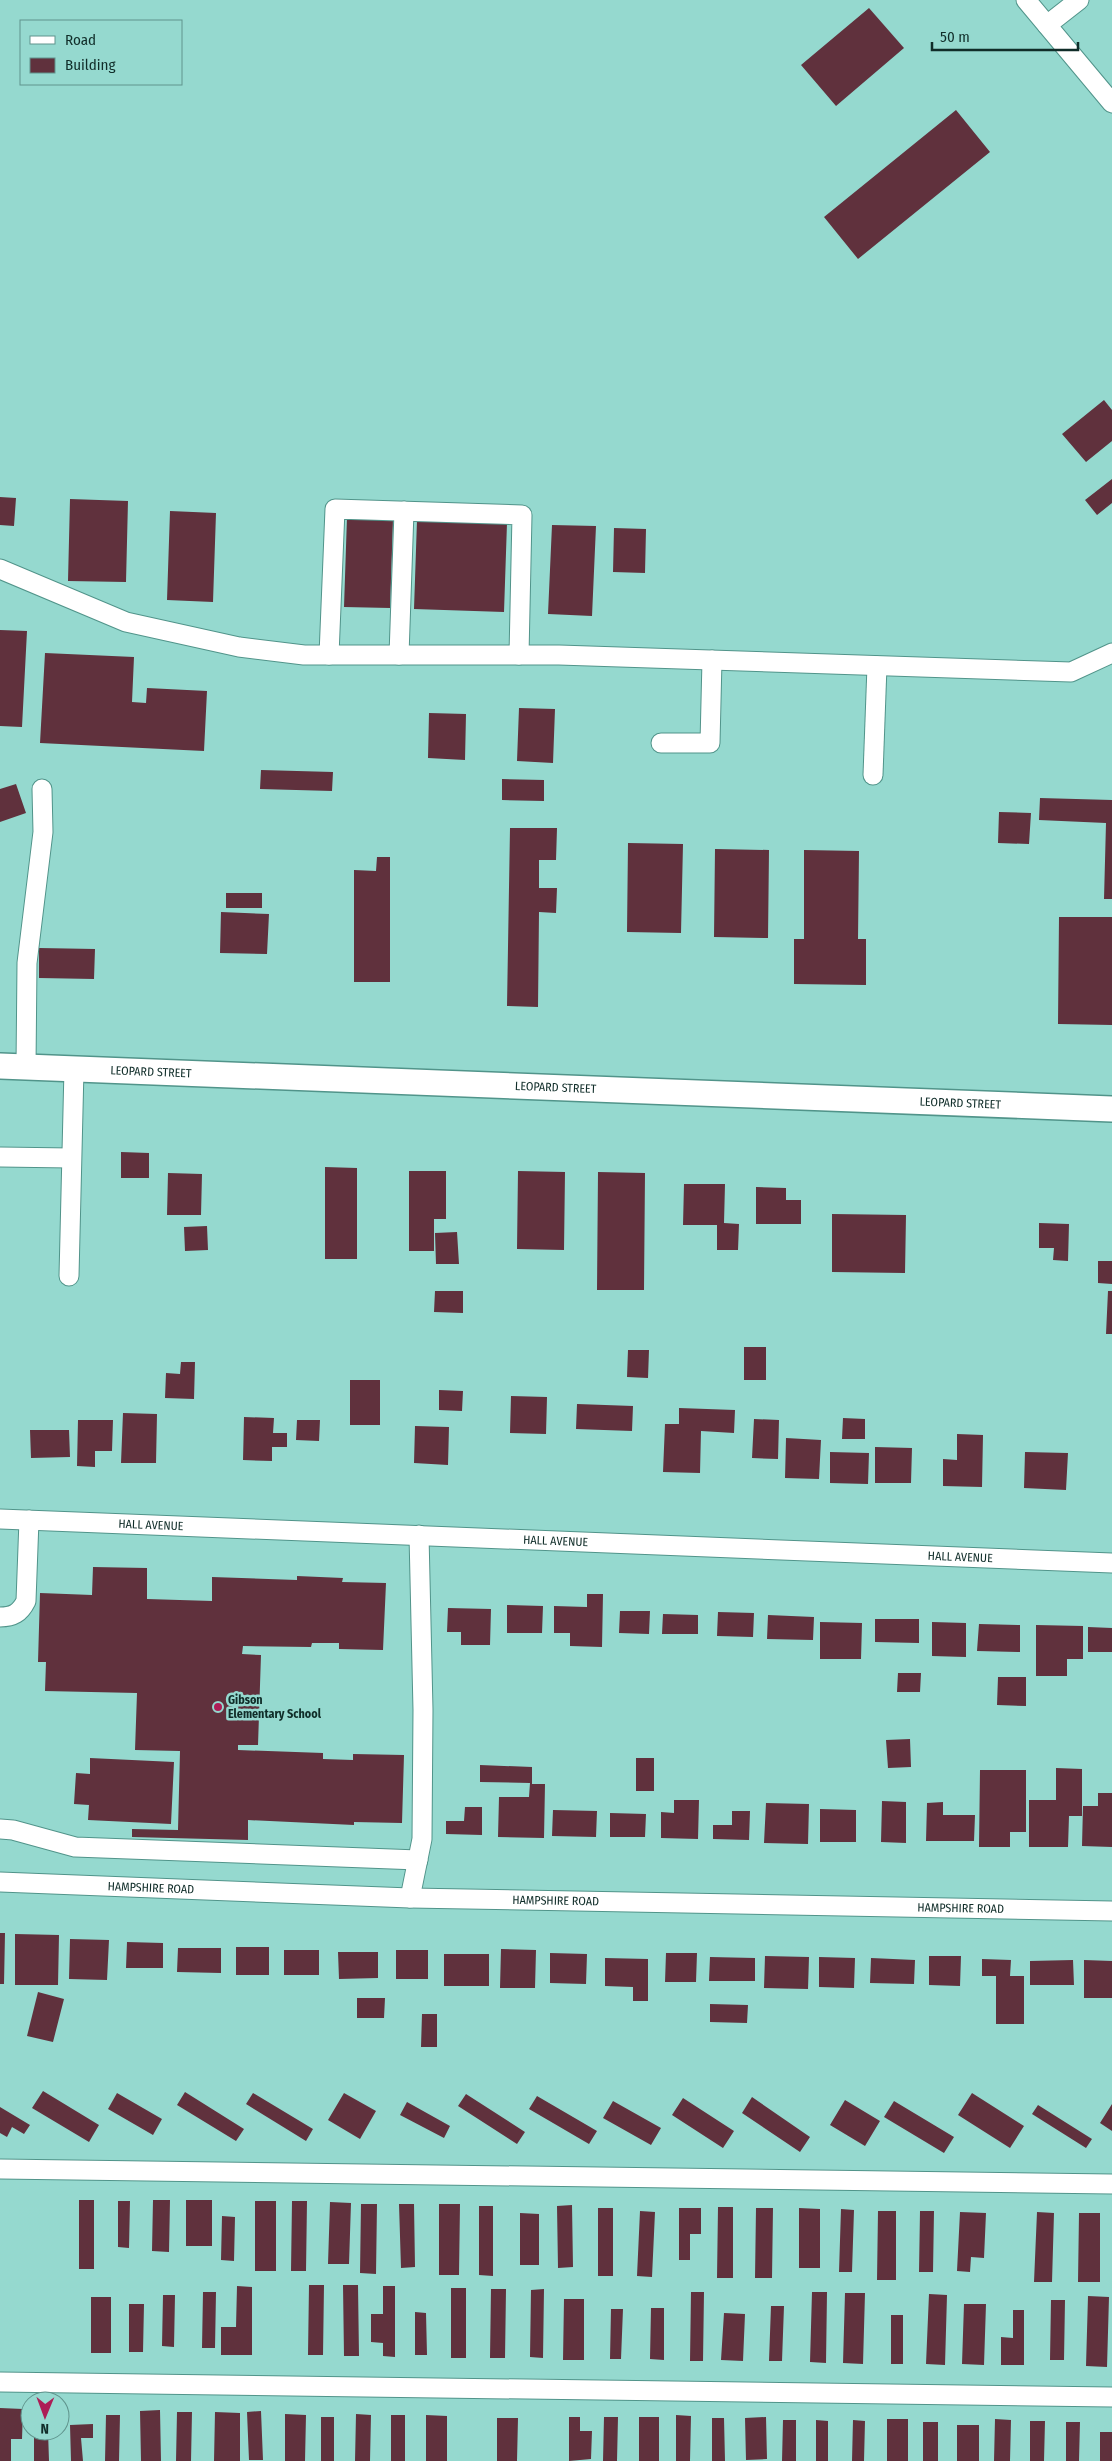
<svg xmlns="http://www.w3.org/2000/svg" width="1112" height="2461" font-family="'Fira Sans Condensed',sans-serif">
	<style>
		.building { fill: #60313d }
		.lines { fill: none; stroke-linecap: round; stroke-linejoin: round }
		.minor-casing { stroke: #51948a; stroke-width: 21 }
		.major-casing { stroke: #51948a; stroke-width: 28 }
		.minor { stroke: #fff; stroke-width: 19 }
		.major { stroke: #fff; stroke-width: 25 }
		.poi-dot { fill: #ad1d56; stroke: #95d9cf; stroke-width: 2 }
		.labels { text-anchor: middle; dominant-baseline: central; stroke-width: 5; stroke-linejoin: round; paint-order: stroke }
		.street-label { font-size: 12px; fill: #102d29; stroke: #95d9cf }
		.poi-label { font-size: 12px; font-weight: bold; fill: #102d29; stroke: #95d9cf; text-anchor: start }
	</style>
	<rect width="100%" height="100%" fill="#95d9cf"/>
	<path class="building" d="M869,8L904,48L836,106L801,65Z
		M956,110L990,152L858,259L824,217Z
		M1104,400L1112,410V441L1086,462L1062,434Z
		M1112,479V503L1097,515L1085,500Z
		M0,497L16,498L14,526L0,525Z
		M70,499L128,501L126,582L68,581Z
		M170,511L216,513L213,602L167,600Z
		M347,517L393,519L390,608L344,607Z
		M417,520L507,523L504,612L414,609Z
		M552,525L596,526L592,616L548,614Z
		M614,528L646,529L645,573L613,572Z
		M0,630L27,631L22,727L0,726Z
		M45,653L134,657L132,702L146,703L147,688L207,691L204,751L40,743Z
		M519,708L555,709L553,763L517,761Z
		M429,713L466,714L465,760L428,758Z
		M261,770L333,772L332,791L260,789Z
		M502,779L544,780V801L502,800Z
		M16,784L26,813L0,822V789Z
		M1040,798L1112,800V899H1104L1106,823L1039,820Z
		M999,812L1031,813L1029,844L998,843Z
		M510,828H557L556,860H539V888H557L556,913L539,912L538,1007L507,1006Z
		M628,843L683,844L681,933L627,932Z
		M715,849L769,850L768,938L714,937Z
		M804,850L859,851L858,939H866V985L794,984V939H804Z
		M377,857H390V982H354V870L376,871Z
		M226,893H262V908H226Z
		M221,912L269,914L267,954L220,953Z
		M1059,917H1112V1025L1058,1024Z
		M39,948L95,949L94,979L39,978Z
		M121,1152L149,1153V1178H121Z
		M325,1167L357,1168V1259H325Z
		M409,1171H446V1219H434V1251H409Z
		M518,1171L565,1172L564,1250L517,1249Z
		M598,1172L645,1173L644,1290H597Z
		M168,1173L202,1174L201,1215H167Z
		M684,1184H725L724,1223L739,1224L738,1250H717V1225H683Z
		M756,1187L786,1188V1200H801V1224H756Z
		M832,1214L906,1215L905,1273L832,1272Z
		M1039,1223L1069,1224L1068,1261L1053,1260L1054,1248H1039Z
		M207,1226L208,1250L185,1251L184,1227Z
		M457,1232L459,1264H436L435,1233Z
		M1098,1261H1112V1284L1098,1283Z
		M435,1291H463V1313L434,1312Z
		M1108,1291H1112V1334H1106Z
		M744,1347H766V1380H744Z
		M628,1350H649L648,1378L627,1377Z
		M181,1362H195L194,1399L165,1398L166,1373L180,1374Z
		M350,1380H380V1425H350Z
		M439,1390L463,1391L462,1411L439,1410Z
		M511,1396L547,1397L546,1434L510,1433Z
		M577,1404L633,1406L632,1431L576,1429Z
		M679,1408L735,1410L734,1433L701,1431L700,1473L663,1472L665,1424H679Z
		M123,1413L157,1414L156,1463H121Z
		M244,1417L274,1418L273,1433H287V1447H272V1461L243,1460Z
		M843,1418L865,1419V1439H842Z
		M754,1419L779,1420L778,1459L752,1458Z
		M78,1420H113L112,1451H95V1467L77,1466Z
		M297,1420H320L319,1441L296,1440Z
		M415,1426L449,1427L448,1465L414,1463Z
		M30,1430H69L70,1457L31,1458Z
		M957,1434L983,1435L982,1487L943,1486V1459L957,1460Z
		M786,1438L821,1440L819,1479L785,1478Z
		M875,1447L912,1448L911,1483H875Z
		M830,1452L869,1453L868,1484L830,1483Z
		M1025,1452L1068,1453L1066,1490L1024,1488Z
		M93,1567L147,1568V1599L212,1601V1577L297,1580V1576L343,1578L342,1582L386,1583L383,1650L339,1649V1643H312L311,1647L243,1646L242,1654L261,1655L258,1745H238V1750L323,1753V1759L353,1760V1754L404,1755L402,1823L354,1822V1825L248,1820V1840L132,1837V1829L178,1830L180,1751L135,1750L137,1693L45,1691L46,1662H38L40,1593L92,1595Z
		M587,1594H603L602,1647L570,1646V1633H554V1606L587,1607Z
		M507,1605L543,1606L542,1633H507Z
		M448,1608L491,1609L490,1645H461V1632H447Z
		M620,1611H650L649,1634L619,1633Z
		M718,1612L754,1613L753,1637L717,1636Z
		M663,1614L698,1615V1634H662Z
		M768,1615L814,1617L813,1640L767,1639Z
		M875,1619H919V1643L875,1642Z
		M820,1622L862,1623L861,1659H820Z
		M932,1622L966,1623V1657L932,1656Z
		M979,1624L1020,1625V1652L977,1651Z
		M1036,1625L1083,1626V1659H1067V1676H1036Z
		M1088,1627L1112,1628V1652H1088Z
		M898,1673H921L920,1692H897Z
		M998,1677H1026V1706L997,1705Z
		M910,1739L911,1767L888,1768L886,1740Z
		M90,1758L174,1762L171,1824L88,1820L89,1805L74,1804L76,1773L90,1774Z
		M636,1758H654V1791H636Z
		M480,1765L532,1767V1784H545L544,1838L498,1837L499,1797H529L530,1783L480,1782Z
		M1056,1768L1082,1769V1816H1069L1068,1847H1029V1800H1056Z
		M980,1770H1026V1832H1010V1847H979Z
		M1098,1793H1112V1847L1082,1846L1083,1806H1098Z
		M674,1800H699L698,1839L661,1838V1812L674,1813Z
		M882,1801L906,1802V1843L881,1842Z
		M943,1802V1815H975L974,1841H926L927,1803Z
		M766,1803L809,1804L808,1844L764,1843Z
		M465,1807H482V1835L446,1834V1821H464Z
		M820,1809L856,1810V1842H820Z
		M553,1810L597,1811L596,1837L552,1836Z
		M732,1811H750L749,1840L713,1839V1825H732Z
		M610,1813L646,1814L645,1837H610Z
		M0,1933H5L4,1984H0Z
		M15,1934L59,1935L58,1985H15Z
		M70,1939L109,1940L107,1980L69,1979Z
		M127,1942L163,1943V1968H126Z
		M236,1947H269V1975H236Z
		M178,1948H221V1973L177,1972Z
		M501,1949L536,1950L535,1988H500Z
		M284,1950H319V1975H284Z
		M396,1950H428V1979H396Z
		M338,1952H378V1978L339,1979Z
		M550,1953L587,1954L586,1984L550,1983Z
		M666,1953H697L696,1982H665Z
		M444,1954H489V1986H444Z
		M765,1956L809,1957L808,1989L764,1988Z
		M929,1956H961L960,1986L929,1985Z
		M710,1957L755,1958V1981H709Z
		M819,1957L855,1958L854,1988L819,1987Z
		M605,1958L648,1959V2001H633V1987L605,1986Z
		M871,1958L915,1960L914,1984L870,1983Z
		M982,1959L1011,1960L1010,1976H1024V2024H996V1976H982Z
		M1073,1960L1074,1985H1030V1961Z
		M1084,1960L1112,1961V1998H1084Z
		M38,1992L64,1999L53,2042L27,2036Z
		M357,1998H385L384,2018H357Z
		M710,2004L748,2005L747,2023L710,2022Z
		M422,2014H437V2047H421Z
		M43,2091L99,2125L89,2142L32,2108Z
		M185,2092L244,2129L236,2141L177,2105Z
		M117,2093L162,2119L153,2135L108,2109Z
		M253,2093L313,2129L306,2141L246,2104Z
		M344,2093L376,2111L360,2139L328,2120Z
		M972,2093L1024,2126L1010,2148L958,2115Z
		M466,2094L525,2132L517,2144L458,2106Z
		M537,2096L597,2131L589,2144L529,2109Z
		M752,2097L810,2137L800,2152L742,2113Z
		M683,2098L734,2131L723,2148L672,2115Z
		M845,2100L880,2121L865,2146L830,2125Z
		M613,2101L661,2128L651,2145L603,2118Z
		M894,2101L954,2137L944,2153L884,2117Z
		M407,2102L450,2126L444,2138L400,2115Z
		M1112,2104V2131L1100,2123Z
		M1038,2105L1092,2139L1086,2148L1032,2114Z
		M0,2107L30,2125L24,2134L12,2127L7,2137L0,2133Z
		M79,2200H94V2269H79Z
		M153,2200H170L169,2252L152,2251Z
		M186,2200H212V2246H186Z
		M118,2201H130L129,2248L118,2247Z
		M255,2201H276V2271H255Z
		M292,2201H307L306,2271H291Z
		M330,2202L351,2203L349,2264H328Z
		M361,2204H377L376,2274L360,2273Z
		M399,2204H414L415,2267L401,2268Z
		M439,2204H460L459,2275H439Z
		M572,2205L573,2267L558,2268L557,2206Z
		M479,2206H493V2276L479,2275Z
		M718,2207H733V2278H717Z
		M598,2208H613V2276H598Z
		M679,2208H701V2234H690V2260H679Z
		M756,2208H773L772,2278H755Z
		M799,2208L820,2209V2268H799Z
		M841,2209L854,2210L852,2272H839Z
		M640,2211L655,2212L652,2277L637,2276Z
		M878,2211H896V2280H877Z
		M920,2211H934L933,2272H919Z
		M960,2212L986,2213L984,2258L971,2257L970,2272L957,2271Z
		M1037,2212L1054,2213L1052,2282H1034Z
		M520,2213L539,2214V2265H520Z
		M1079,2213H1100V2282H1078Z
		M222,2216L235,2217L234,2261L221,2260Z
		M309,2285H324L323,2355H308Z
		M343,2285H358L359,2356H344Z
		M237,2286L252,2287V2355H221V2327H236Z
		M383,2286H395V2357L383,2356V2343L371,2342V2314H383Z
		M451,2288H466V2358H451Z
		M491,2289H506L505,2358H490Z
		M544,2289L543,2358L530,2357L531,2290Z
		M203,2292H216L215,2348H202Z
		M691,2292H704L703,2361H690Z
		M812,2292H827L826,2363L810,2362Z
		M845,2293H865L863,2364L843,2363Z
		M929,2294L947,2295L945,2365L926,2364Z
		M163,2295H175L174,2347L162,2346Z
		M1088,2296L1109,2297L1107,2367L1086,2366Z
		M91,2297H111V2353H91Z
		M564,2299H584V2360H563Z
		M1051,2300H1065L1064,2360H1050Z
		M129,2304H144L143,2352H129Z
		M964,2304H986L984,2365L962,2364Z
		M771,2306H784L782,2361H769Z
		M651,2308H664V2360L650,2359Z
		M611,2309H623L621,2359H610Z
		M1013,2310H1024V2365H1001V2337L1013,2338Z
		M415,2312L426,2313L427,2355H415Z
		M724,2313L745,2314L743,2361L721,2360Z
		M891,2315H903V2364H891Z
		M0,2408L23,2409L22,2439H11V2461H0Z
		M160,2410L161,2461H141L140,2411Z
		M261,2411L263,2460H249L247,2412Z
		M177,2412H192L191,2461H176Z
		M215,2412L240,2413V2461H214Z
		M285,2414L306,2415L305,2461H285Z
		M356,2414L371,2415L370,2461H355Z
		M106,2415H120L119,2461H105Z
		M391,2415H405V2461H391Z
		M426,2415L447,2416V2461H426Z
		M676,2415L691,2416L690,2461H676Z
		M321,2417H334V2461H321Z
		M569,2417H580V2431H592L591,2459L569,2461Z
		M604,2417H618L617,2461H603Z
		M639,2417H659V2461H639Z
		M766,2417L767,2459L746,2460L745,2418Z
		M497,2418H518L517,2461H497Z
		M712,2418H724L725,2461H712Z
		M887,2419H908V2461H887Z
		M995,2419L1011,2420L1010,2461H994Z
		M783,2420H796V2461H782Z
		M816,2420L828,2421V2461H816Z
		M853,2420L865,2421L864,2461H852Z
		M1030,2421H1045L1044,2461H1030Z
		M923,2422H938V2461H923Z
		M1066,2422H1080L1079,2461H1066Z
		M93,2424V2438H81L83,2461H71L70,2425Z
		M957,2425H979V2461H957Z
		M34,2431H48L49,2461H34Z
		M1100,2432H1112V2461H1100Z"/>
	<g class="lines">
		<defs>
			<g id="minor">
				<path d="M1026,0L1112,103"/>
				<path d="M1047,25L1079,0"/>
				<path d="M0,569L126,622L239,647L304,655H559L1071,672L1112,653"/>
				<path d="M329,655L335,509L522,515L519,655"/>
				<path d="M399,655L404,511"/>
				<path d="M661,743H710L712,660"/>
				<path d="M873,775L877,666"/>
				<path d="M26,1067L27,963L43,832L42,789"/>
				<path d="M0,1157L71,1158"/>
				<path d="M69,1276L74,1069"/>
				<path id="s1" d="M0,1519L1112,1563"/>
				<path d="M0,1617C13,1617 20,1613 26,1601L29,1520"/>
				<path d="M0,1829L13,1830L75,1847L418,1860"/>
				<path id="s2" d="M0,1882L410,1898L1112,1911"/>
				<path d="M410,1898L422,1839L423,1710L419,1535"/>
				<path d="M0,2169L1112,2184"/>
				<path d="M0,2382L1112,2397"/>
			</g>
			<g id="major">
				<path id="s3" d="M0,1066L1112,1109"/>
			</g>
		</defs>
		<use href="#minor" class="minor-casing"/>
		<use href="#major" class="major-casing"/>
		<use href="#minor" class="minor"/>
		<use href="#major" class="major"/>
	</g>
	<circle class="poi-dot" cx="218" cy="1707" r="5"/>
	<g class="labels">
		<g class="street-label">
			<text stroke="none"><textPath href="#s3" startOffset="151">LEOPARD STREET</textPath></text>
			<text stroke="none"><textPath href="#s3" startOffset="556">LEOPARD STREET</textPath></text>
			<text stroke="none"><textPath href="#s3" startOffset="961">LEOPARD STREET</textPath></text>
			<text stroke="none"><textPath href="#s1" startOffset="151">HALL AVENUE</textPath></text>
			<text stroke="none"><textPath href="#s1" startOffset="556">HALL AVENUE</textPath></text>
			<text stroke="none"><textPath href="#s1" startOffset="961">HALL AVENUE</textPath></text>
			<text stroke="none"><textPath href="#s2" startOffset="151">HAMPSHIRE ROAD</textPath></text>
			<text stroke="none"><textPath href="#s2" startOffset="556">HAMPSHIRE ROAD</textPath></text>
			<text stroke="none"><textPath href="#s2" startOffset="961">HAMPSHIRE ROAD</textPath></text>
		</g>
		<g class="poi-label">
			<text x="228" y="1700">Gibson<tspan x="228" dy="14">Elementary School</tspan></text>
		</g>
	</g>
	<rect x="20" y="20" width="162" height="65" fill="#95d9cf" stroke="#60948d"/>
	<rect x="30" y="36" width="25" height="8" fill="#ffffff" stroke="#60948d"/>
	<text x="65" y="45" font-size="15" fill="#102d29">Road</text>
	<rect x="30" y="58" width="25" height="15" fill="#60313d" stroke="#60948d"/>
	<text x="65" y="70" font-size="15" fill="#102d29">Building</text>
	<g transform="translate(45 2416) rotate(181)"><circle r="24" fill="#95d9cf" stroke="#60948d"/>
	<path d="M0-4L9 19L0 12L-9 19Z" fill="#ad1d56"/>
	<text y="-8" font-size="14" font-weight="bold" text-anchor="middle" fill="#102d29">N</text>
	</g>
	<path d="M932 42v8h146v-8" fill="none" stroke="#102d29" stroke-width="2.5"/>
	<text x="940" y="42" font-size="15" fill="#102d29" stroke="#95d9cf" stroke-width="4" paint-order="stroke">50 m</text>
</svg>
